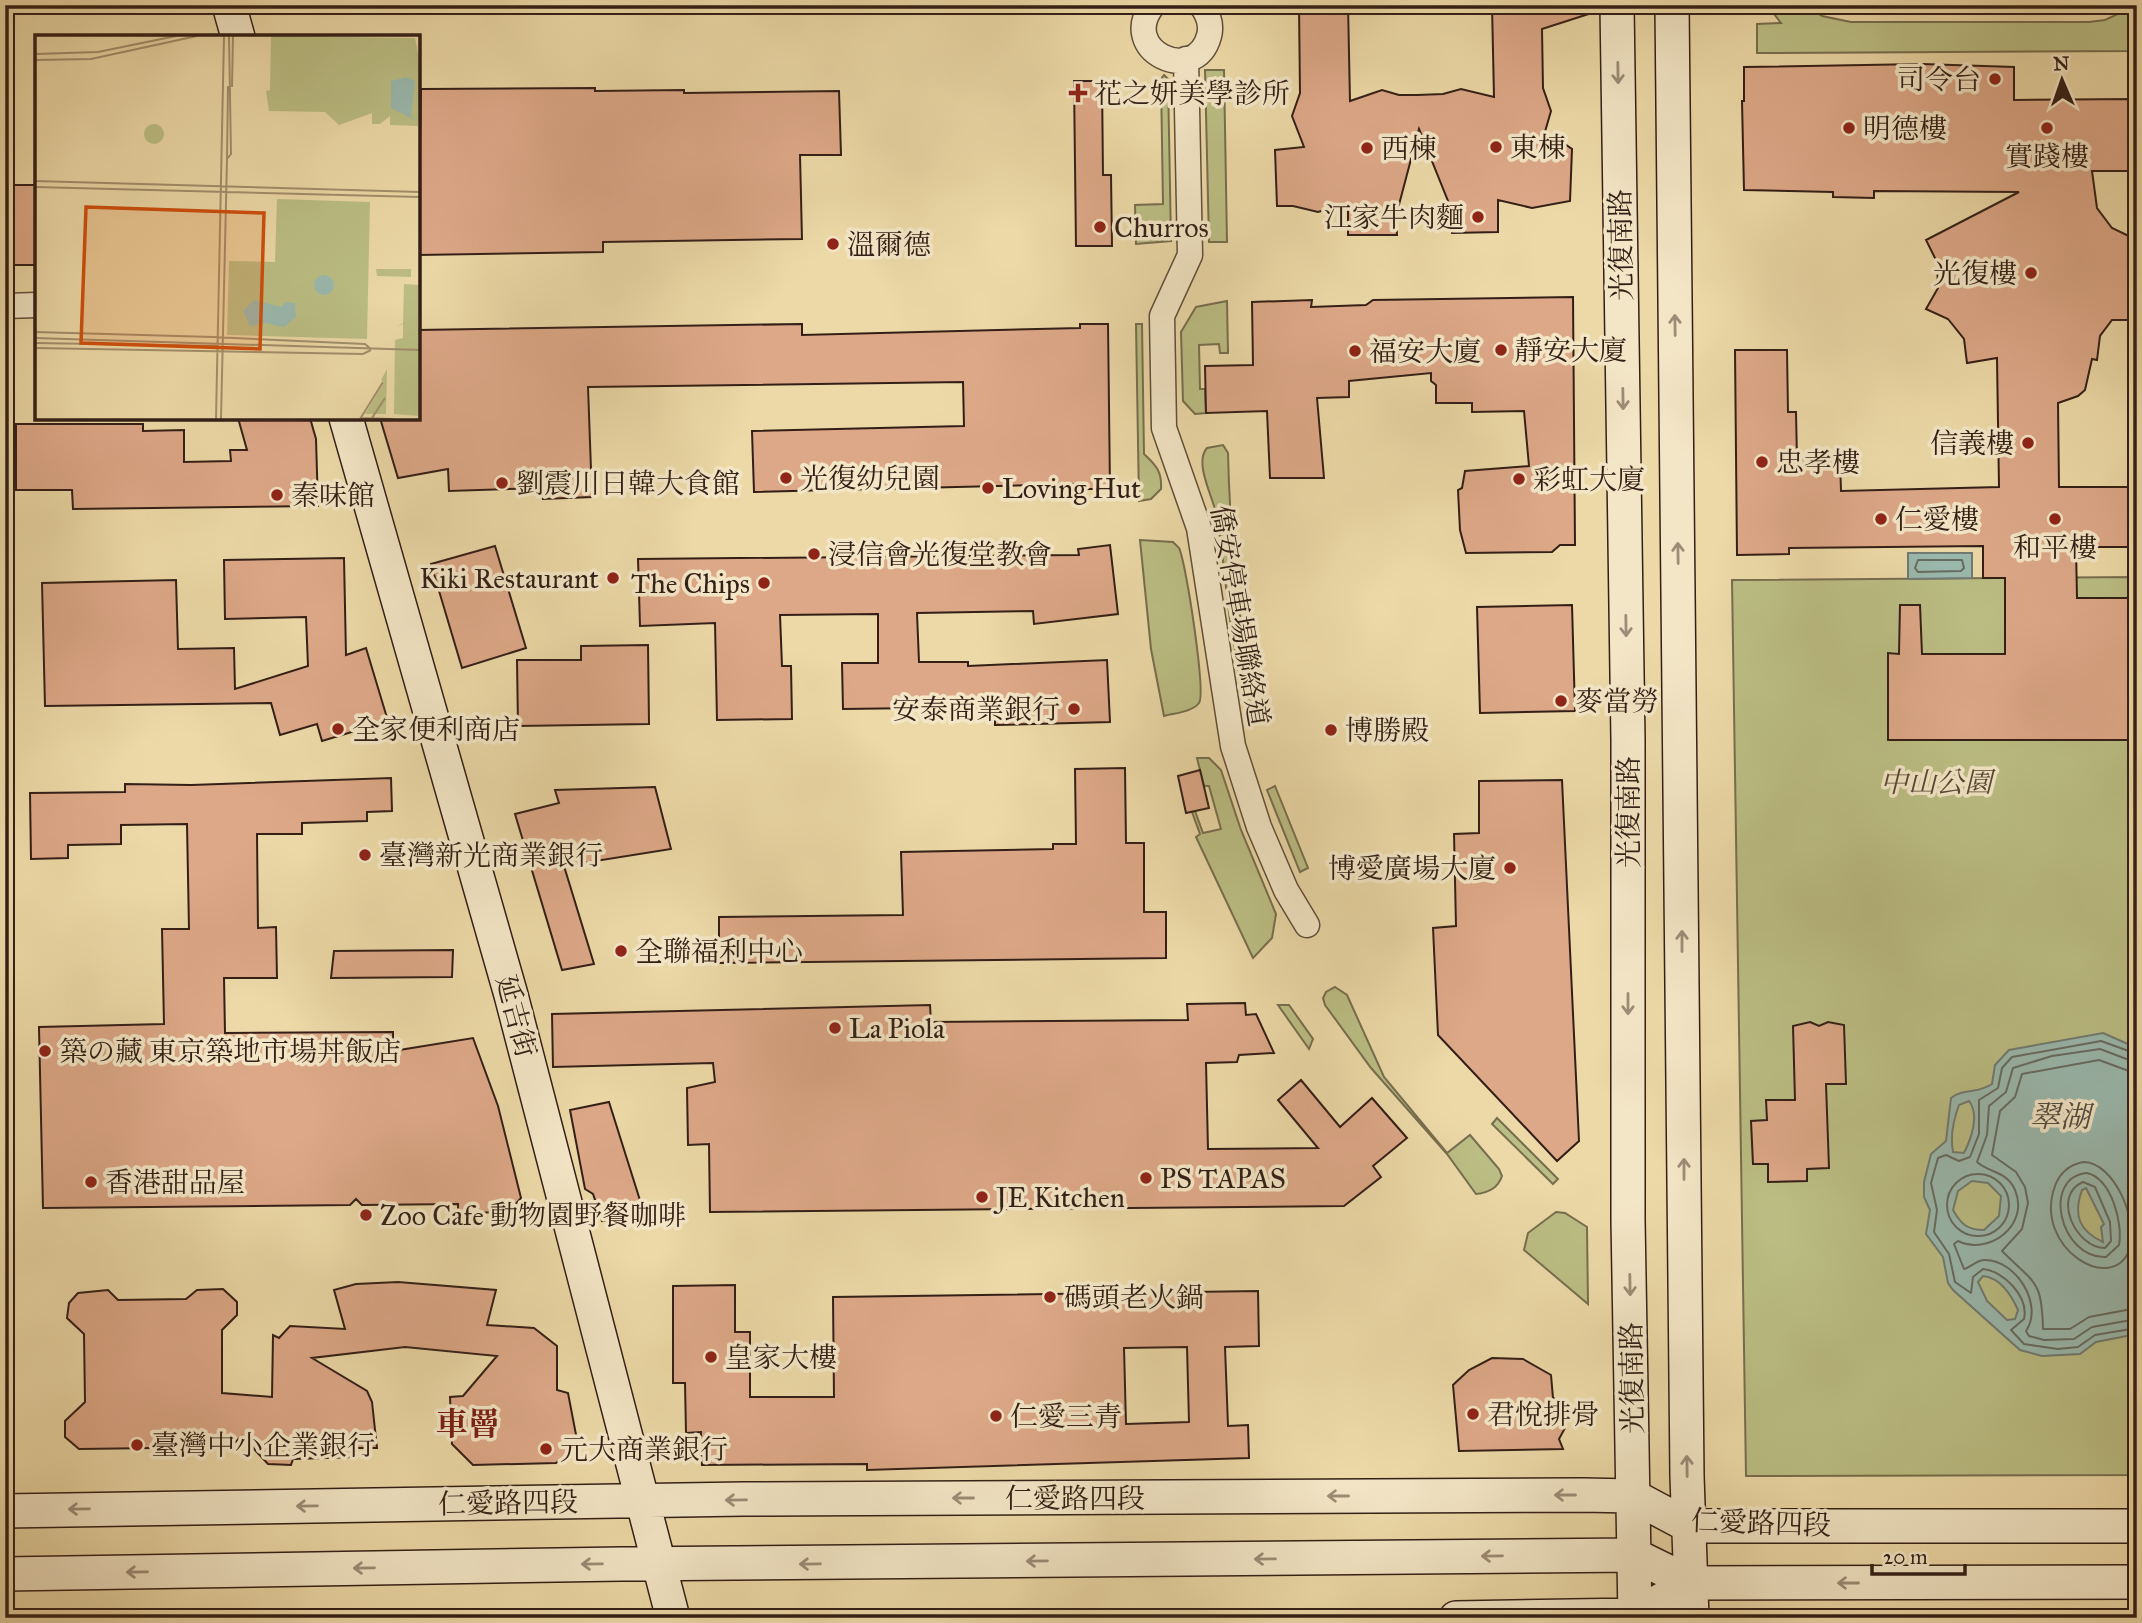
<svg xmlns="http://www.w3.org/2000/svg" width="2142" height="1623" font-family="'IM FELL Great Primer','Noto Serif TC','Noto Serif JP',serif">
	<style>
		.green { fill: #bbbe84; stroke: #776e4e; stroke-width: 2 }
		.water { fill: #9ab9ae; stroke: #717b72; stroke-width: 2; fill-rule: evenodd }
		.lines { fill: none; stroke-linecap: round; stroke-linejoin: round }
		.shore { stroke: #666c62; stroke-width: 2 }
		.building { fill: #dda888; stroke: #331f17; stroke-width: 2; fill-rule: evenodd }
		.street-casing { stroke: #614e3b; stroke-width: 27 }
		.secondary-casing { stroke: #331f17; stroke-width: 36 }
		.street { stroke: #f3e6c6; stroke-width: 24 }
		.secondary { stroke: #f3e6c6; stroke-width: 33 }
		.oneway { stroke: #9d8c77 }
		.poi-dot { fill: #8f2418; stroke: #f3e6c6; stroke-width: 2.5 }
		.labels { text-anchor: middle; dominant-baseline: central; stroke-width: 7; stroke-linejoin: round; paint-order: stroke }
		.poi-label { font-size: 28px; fill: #331f17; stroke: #f3e6c6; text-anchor: start }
		.street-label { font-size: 28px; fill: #331f17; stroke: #f3e6c6 }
		.park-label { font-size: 28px; font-style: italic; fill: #554732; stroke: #f3e6c6 }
		.water-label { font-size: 30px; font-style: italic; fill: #524d44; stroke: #f3e6c6 }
		.quarter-label { font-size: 32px; font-weight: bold; fill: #7a1f14; stroke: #f3e6c6 }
		.inset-road { fill: none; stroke: #a28f6d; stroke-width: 2 }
		.view { fill: #cd500e; fill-opacity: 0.15; stroke: #cd500e; stroke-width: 3.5 }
		.inset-edge { fill: none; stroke: #331f17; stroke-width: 3.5 }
	</style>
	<rect width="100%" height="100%" fill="#ecd9a7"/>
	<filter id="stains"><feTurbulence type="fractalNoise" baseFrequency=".00286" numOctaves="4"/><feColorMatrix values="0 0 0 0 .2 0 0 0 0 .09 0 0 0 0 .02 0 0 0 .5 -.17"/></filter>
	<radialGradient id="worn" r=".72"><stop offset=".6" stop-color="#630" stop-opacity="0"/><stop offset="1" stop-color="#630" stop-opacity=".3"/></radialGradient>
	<path class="green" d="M1767,5H1806L1822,16L1851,22H2089L2105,20L2137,5V51L1757,53V24L1781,23Z
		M1205,70H1224L1227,242H1209Z
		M1164,75L1168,79L1171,241L1136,244L1135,205L1163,204L1161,79Z
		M1227,301L1228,353H1220L1219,344L1199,345L1200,389H1205L1206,413L1195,414L1183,401L1181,332L1196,307Z
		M1136,324H1142L1144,454C1157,466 1162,472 1161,489L1151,499L1139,501Z
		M1223,445L1228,453C1230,538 1238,620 1254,704L1245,705C1239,672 1232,638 1228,604C1224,574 1222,543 1216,513C1212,495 1194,462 1207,448Z
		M1140,540L1173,542L1179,548C1186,562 1206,693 1199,703C1192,712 1175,713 1164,716L1151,649Z
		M2137,577V1475L1746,1476L1732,580Z
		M1197,758H1209L1221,770L1241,830L1276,914L1272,938L1253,958L1196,837L1200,834L1192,812L1195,811L1203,833L1221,829L1209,786H1204Z
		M1275,786L1308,868L1300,872L1267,790Z
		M1335,987L1347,995L1384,1077L1447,1153L1470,1135L1499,1169L1502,1176C1498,1188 1488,1193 1476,1194L1447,1154L1371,1068L1325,1005L1323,998L1326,992Z
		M1278,1005H1289L1313,1039L1309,1049Z
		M1497,1118L1558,1179L1553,1184L1492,1124Z
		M1556,1212L1565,1213L1587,1227L1588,1304L1524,1250L1528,1233Z"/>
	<path class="water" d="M1908,553H1972V578L1908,579Z
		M2103,1033L2137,1048V1334L2096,1342L2080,1354L2042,1356L2020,1350L1953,1290L1948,1283L1943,1257L1926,1234L1930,1210L1924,1197V1182L1931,1154L1946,1141L1951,1098C1963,1088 1978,1094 1992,1084L1995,1065L2009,1050ZM1969,1101C1980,1115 1971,1139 1964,1153L1953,1152C1950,1136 1953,1121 1959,1105ZM1972,1181L1988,1183L2001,1196L1999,1216L1984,1230C1967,1230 1961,1224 1953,1210L1958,1191ZM2086,1188L2104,1224L2101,1227L2103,1242C2079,1231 2073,1215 2082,1190ZM1983,1276C2001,1278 2011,1295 2018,1310L2015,1319L2007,1320L1987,1301L1978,1282Z"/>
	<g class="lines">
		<path class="shore" d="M1918,560H1962L1964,568L1961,571L1918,572L1915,568Z
			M2137,1054L2101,1041L2012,1057L2002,1068L1998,1088L1979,1100V1134L1970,1157L1959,1161L1946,1155L1938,1158L1931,1183L1937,1210L1934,1232L1949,1254L1955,1282L1971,1293L1973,1277L1983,1269C2004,1271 2029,1297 2024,1319L2011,1330L2024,1344L2058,1349L2078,1347L2095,1335L2137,1328
			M2137,1063L2100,1049L2052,1056L2013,1068L2006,1092L1989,1106L1987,1135L1977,1162C1989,1173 2007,1171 2015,1190C2030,1225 1989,1256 1958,1241L1954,1244L1964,1269C1971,1267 1975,1261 1984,1260C2016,1259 2044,1305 2026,1331L2029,1336L2044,1340L2074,1339L2092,1327L2137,1319
			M2137,1074L2099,1060L2022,1074L2015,1097L2000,1111L1992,1155L2016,1172L2025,1187L2028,1203L2022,1229L2002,1251C2035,1284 2042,1280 2043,1329H2070L2089,1317L2137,1308
			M2083,1162C2115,1162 2138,1221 2130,1248C2114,1297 2032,1248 2055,1186C2060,1172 2069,1165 2083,1162Z
			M2087,1173C2112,1179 2123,1224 2119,1245L2106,1257C2060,1259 2041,1177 2087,1173Z
			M1947 1205a31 31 0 1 1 62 0a31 31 0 1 1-62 0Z
			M2083,1182L2095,1187L2110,1222L2111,1241L2105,1248C2076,1248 2051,1196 2083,1182Z"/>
	</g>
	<path class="building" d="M1299,5H1348L1350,101L1382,90L1399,95H1417L1443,94L1461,89L1494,97L1492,5H1598V11L1542,29L1543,88L1551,111L1542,142H1562L1572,149L1570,201L1532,208L1498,200V232L1452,233V211L1419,129L1396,216L1397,235H1348V203L1318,212L1293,206H1277L1275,150L1304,147L1292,116L1300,93Z
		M1922,64L2014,67V100L2137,99V171H2092L2097,208L2112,228L2137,240V320H2112L2100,336L2097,360L2092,359L2085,390L2078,396L2058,403L2059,487H2137V547H2076L2077,598H2137V740H1888V653L1899,654L1900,605H1920L1922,654H2005V578H1983V546L1789,548V554L1737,555L1735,350H1787L1788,412H1796L1797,459H1840L1841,491L1999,487L1997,358L1967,363L1964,339L1948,319L1926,309L1938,288L1937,262L1926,240L2019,192L1874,191V198L1833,197V192L1744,190L1742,101H1744V67Z
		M1074,81H1102L1103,175H1111L1112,246H1076Z
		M595,88V91L684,90V93L839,91L841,155H800L802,239L603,242V252L418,255L421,89Z
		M7,185H37V265H8Z
		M1573,297L1575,545H1560L1552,552L1466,553L1460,530L1458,490L1462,488L1465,471L1529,466L1524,411L1472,412V403H1436V385L1431,381V373L1349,381V397L1317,398L1324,478H1270L1267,411L1206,413L1205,366L1253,365L1252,302L1312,300L1311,307L1366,305L1373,300Z
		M802,324V335L1080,328V324H1108L1110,489H1081L1080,484L754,492L752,431L964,426L963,382L588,387L592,497L543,499L542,488L449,491L448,469L398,478L380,418H418V330Z
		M238,418H310L316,439L318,506L73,509L72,490H16V424H143V431L184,430V462L231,461L230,450H247Z
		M1110,545L1118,614L1034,624L1033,611L917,613L919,662H968V666L1107,660L1110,722L995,725V707L843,709L842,663H878V614L780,615L782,666H791L792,719L717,720L715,623L640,626L638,559L1079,555L1078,549Z
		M495,546L526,648L462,668L431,564Z
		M344,558L346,655L366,648L388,721L322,741L317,724L280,735L271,703L45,706L42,583L176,580L178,649L234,648L235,689L308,666L306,617L225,619L224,560Z
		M1572,605L1575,711L1480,713L1477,607Z
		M648,645L649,724L518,726L517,660H581V646Z
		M1125,768L1126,843H1144V912H1166V958L719,963V917L903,915L901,852L1053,849V844H1076L1075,769Z
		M1200,770L1209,808L1186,813L1178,776Z
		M391,778L392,811L367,812V821L302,823V834H257L258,928L276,927L277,978H224L225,1033L393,1032V1051L473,1038L498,1106L521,1198L509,1212L458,1213V1204L362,1205L356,1199L350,1205L43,1208L39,1027L164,1024L162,929H189L187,824L121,825V844L68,845V858L31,859L30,793L125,792V784L191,785Z
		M1562,780L1579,1141L1557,1161L1438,1035L1433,928L1456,926L1454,834L1479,833V781Z
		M655,787L671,849L564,866L594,964L562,970L515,814L559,803L555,790Z
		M453,950L452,977L331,978L334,951Z
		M1245,1003L1246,1015L1256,1014L1274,1053L1239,1055L1237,1062L1206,1063L1208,1149L1318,1148L1278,1100L1301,1080L1340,1127L1372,1098L1407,1138L1373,1166L1381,1177L1344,1206L710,1212L709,1144L688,1145L687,1088L715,1082L713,1063L553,1067L552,1014L930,1005L931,1022L1188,1020L1187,1004Z
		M1810,1022L1819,1026L1828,1022L1844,1025L1846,1084H1826L1829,1168L1807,1169V1181L1768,1182V1164H1753L1751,1121L1767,1120L1766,1100H1795L1793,1026Z
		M609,1102L644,1213L602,1221L593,1194L585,1189L570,1110Z
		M398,1282L496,1290L487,1325L534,1328L557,1346V1390L568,1393L578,1445L556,1463L473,1465L452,1444L450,1397L463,1396L497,1356L405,1347L312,1358L367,1391L372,1402L377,1448H355V1457L293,1459L291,1465L268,1464L242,1436L230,1447L79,1449L65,1437V1421L85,1402L84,1334L67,1318L69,1303L78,1293L108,1290L118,1300L186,1299L197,1290L223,1289L237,1302V1315L222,1330V1393L272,1397L273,1335L279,1338L290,1326L345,1329L334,1290L356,1284Z
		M735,1285V1332H750V1397H834L833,1297L1258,1291L1259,1346L1225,1347L1228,1426L1248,1425L1249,1458L867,1470V1464L702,1465L701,1432L686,1433L685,1383H673V1286ZM1187,1347L1189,1422L1126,1424L1124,1348Z
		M1492,1358L1523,1359L1551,1375L1553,1398L1566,1404L1565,1428L1559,1439L1563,1449L1459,1451L1453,1385L1469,1370Z"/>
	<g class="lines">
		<defs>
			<path id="street" d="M1153,5C1117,50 1195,87 1209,36C1212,25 1208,14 1201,5
				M1186,59L1190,255L1162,316L1164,428L1199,528L1233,746L1259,827L1286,890L1307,925
				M5,306L37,305"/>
			<path id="secondary" d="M229,5L238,37
				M1617,5L1628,740V1220L1635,1618
				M1672,5L1687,1476L1692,1618
				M346,418L511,995L673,1618
				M5,1511L744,1499L1582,1495L1633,1496L1689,1526H2137
				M5,1574L622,1564L1634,1555L1691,1583L2137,1582
				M1456,1618L1635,1615L1691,1583"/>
		</defs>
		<use href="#street" class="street-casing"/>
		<use href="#secondary" class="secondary-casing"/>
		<use href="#street" class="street"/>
		<use href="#secondary" class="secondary"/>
	</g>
	<defs><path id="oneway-shaft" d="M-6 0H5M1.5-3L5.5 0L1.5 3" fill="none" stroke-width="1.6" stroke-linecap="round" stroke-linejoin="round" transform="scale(1.75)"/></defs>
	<g class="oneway">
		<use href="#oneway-shaft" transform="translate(1618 73) rotate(89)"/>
		<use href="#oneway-shaft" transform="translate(1675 325) rotate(-91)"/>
		<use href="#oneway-shaft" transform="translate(1623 399) rotate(89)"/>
		<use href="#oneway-shaft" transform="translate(1678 553) rotate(-91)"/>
		<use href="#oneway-shaft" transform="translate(1626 626) rotate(89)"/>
		<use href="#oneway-shaft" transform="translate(1682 941) rotate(-90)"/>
		<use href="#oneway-shaft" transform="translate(1628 1004) rotate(90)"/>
		<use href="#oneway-shaft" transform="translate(1684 1169) rotate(-90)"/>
		<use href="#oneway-shaft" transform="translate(1630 1285) rotate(89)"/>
		<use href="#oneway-shaft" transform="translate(1687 1466) rotate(-91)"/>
		<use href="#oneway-shaft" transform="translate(1565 1495) rotate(180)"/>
		<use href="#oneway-shaft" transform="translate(1338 1496) rotate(180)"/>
		<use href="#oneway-shaft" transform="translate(963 1498) rotate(180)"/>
		<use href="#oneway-shaft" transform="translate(736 1500) rotate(179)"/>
		<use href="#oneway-shaft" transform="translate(307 1506) rotate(179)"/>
		<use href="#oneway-shaft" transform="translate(79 1509) rotate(179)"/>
		<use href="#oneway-shaft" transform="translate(1492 1556) rotate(179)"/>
		<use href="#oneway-shaft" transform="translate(1265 1559) rotate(179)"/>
		<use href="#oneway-shaft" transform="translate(1037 1561) rotate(179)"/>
		<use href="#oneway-shaft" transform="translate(592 1564) rotate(179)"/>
		<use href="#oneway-shaft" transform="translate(810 1564) rotate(179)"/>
		<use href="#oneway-shaft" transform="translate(364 1568) rotate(179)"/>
		<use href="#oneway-shaft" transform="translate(137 1572) rotate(179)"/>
		<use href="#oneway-shaft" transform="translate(1848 1583) rotate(180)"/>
	</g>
	<g class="poi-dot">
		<circle cx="1995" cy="79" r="7"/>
		<path d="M1074.5 82.5h7v7h7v7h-7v7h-7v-7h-7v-7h7z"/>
		<circle cx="1849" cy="128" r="7"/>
		<circle cx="2047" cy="128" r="7"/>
		<circle cx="1496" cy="147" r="7"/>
		<circle cx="1367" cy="148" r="7"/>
		<circle cx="1478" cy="217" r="7"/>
		<circle cx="1100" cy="227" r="7"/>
		<circle cx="833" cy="244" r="7"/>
		<circle cx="2031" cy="273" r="7"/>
		<circle cx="1501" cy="350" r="7"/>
		<circle cx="1355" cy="351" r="7"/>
		<circle cx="2028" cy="443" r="7"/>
		<circle cx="1762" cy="462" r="7"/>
		<circle cx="786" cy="478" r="7"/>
		<circle cx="1519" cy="479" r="7"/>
		<circle cx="502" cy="483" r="7"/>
		<circle cx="988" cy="488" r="7"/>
		<circle cx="277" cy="495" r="7"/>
		<circle cx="1881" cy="519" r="7"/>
		<circle cx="2055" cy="519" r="7"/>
		<circle cx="814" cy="554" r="7"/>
		<circle cx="613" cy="578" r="7"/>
		<circle cx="764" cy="583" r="7"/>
		<circle cx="1561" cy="701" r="7"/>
		<circle cx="1074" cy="709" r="7"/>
		<circle cx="338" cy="729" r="7"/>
		<circle cx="1331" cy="730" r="7"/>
		<circle cx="365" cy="855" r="7"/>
		<circle cx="1510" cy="868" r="7"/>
		<circle cx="621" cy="951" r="7"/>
		<circle cx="835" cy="1028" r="7"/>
		<circle cx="45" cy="1051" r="7"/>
		<circle cx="1146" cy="1178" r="7"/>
		<circle cx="91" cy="1182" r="7"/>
		<circle cx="982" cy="1197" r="7"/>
		<circle cx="366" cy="1215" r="7"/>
		<circle cx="1050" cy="1297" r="7"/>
		<circle cx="711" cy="1357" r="7"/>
		<circle cx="1473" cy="1414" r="7"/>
		<circle cx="996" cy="1416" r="7"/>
		<circle cx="137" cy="1445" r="7"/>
		<circle cx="546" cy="1449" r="7"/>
	</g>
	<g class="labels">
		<g class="poi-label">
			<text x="1981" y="79" text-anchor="end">司令台</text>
			<text x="1094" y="93">花之妍美學診所</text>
			<text x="1863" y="128">明德樓</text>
			<text x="1510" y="147">東棟</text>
			<text x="1381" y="148">西棟</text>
			<text x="2047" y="156" text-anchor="middle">實踐樓</text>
			<text x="1464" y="217" text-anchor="end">江家牛肉麵</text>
			<text x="1114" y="227">Churros</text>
			<text x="847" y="244">溫爾德</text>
			<text x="2017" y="273" text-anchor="end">光復樓</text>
			<text x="1515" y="350">靜安大廈</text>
			<text x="1369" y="351">福安大廈</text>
			<text x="2014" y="443" text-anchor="end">信義樓</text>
			<text x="1776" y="462">忠孝樓</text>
			<text x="800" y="478">光復幼兒園</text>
			<text x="1533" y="479">彩虹大廈</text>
			<text x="516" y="483">劉震川日韓大食館</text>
			<text x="1002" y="488">Loving Hut</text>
			<text x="291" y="495">秦味館</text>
			<text x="1895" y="519">仁愛樓</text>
			<text x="2055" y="547" text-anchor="middle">和平樓</text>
			<text x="828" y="554">浸信會光復堂教會</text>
			<text x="599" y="578" text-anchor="end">Kiki Restaurant</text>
			<text x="750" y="583" text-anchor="end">The Chips</text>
			<text x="1575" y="701">麥當勞</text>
			<text x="1060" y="709" text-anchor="end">安泰商業銀行</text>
			<text x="352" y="729">全家便利商店</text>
			<text x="1345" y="730">博勝殿</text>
			<text x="379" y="855">臺灣新光商業銀行</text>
			<text x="1496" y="868" text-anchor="end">博愛廣場大廈</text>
			<text x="635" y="951">全聯福利中心</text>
			<text x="849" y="1028">La Piola</text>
			<text x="59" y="1051">築の藏 東京築地市場丼飯店</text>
			<text x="1160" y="1178">PS TAPAS</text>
			<text x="105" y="1182">香港甜品屋</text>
			<text x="996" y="1197">JE Kitchen</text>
			<text x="380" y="1215">Zoo Cafe 動物園野餐咖啡</text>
			<text x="1064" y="1297">碼頭老火鍋</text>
			<text x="725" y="1357">皇家大樓</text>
			<text x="1487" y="1414">君悅排骨</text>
			<text x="1010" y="1416">仁愛三青</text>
			<text x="151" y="1445">臺灣中小企業銀行</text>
			<text x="560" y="1449">元大商業銀行</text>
		</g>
		<g class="street-label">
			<text transform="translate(1621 245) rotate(-91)">光復南路</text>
			<text transform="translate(1240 616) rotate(80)">僑安停車場聯絡道</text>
			<text transform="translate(1628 812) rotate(-90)">光復南路</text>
			<text transform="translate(516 1016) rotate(75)">延吉街</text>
			<text transform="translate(1632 1378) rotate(-91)">光復南路</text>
			<text x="1075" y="1498">仁愛路四段</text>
			<text transform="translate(508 1503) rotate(-1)">仁愛路四段</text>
			<text transform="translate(1761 1523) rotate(2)">仁愛路四段</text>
		</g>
		<g class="park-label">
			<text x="1936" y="782">中山公園</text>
		</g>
		<g class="water-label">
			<text x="2060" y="1117">翠湖</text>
		</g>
		<g class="quarter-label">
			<text x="468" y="1424">車罾</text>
		</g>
	</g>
	<g transform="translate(35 35)">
		<rect width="385" height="385" fill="#ecd9a7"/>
		<path d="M236,1L380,3L385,28L383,91L355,90V81L345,89H337V78L304,90L290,77L234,76L231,56L235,55ZM109 99a10 10 0 1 1 20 0a10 10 0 1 1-20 0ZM242,164L335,167L332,304L192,300L194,226L240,227ZM341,234H376V242L342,241ZM369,249L385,250V381L359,379L360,305L368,303V289L362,292L368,288ZM352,334L351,379H330L349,347L346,345Z" fill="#bbbe84"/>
		<path d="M371,42L380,46L376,81L380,85L356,73V46ZM279 250a10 10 0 1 1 20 0a10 10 0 1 1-20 0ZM219,265L246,272L251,267L260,268L261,282L249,292L231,288L215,291L208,276Z" fill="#9ab9ae"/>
		<path class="inset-road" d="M0,19L63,17L141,1M0,25L56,24L162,1M197,52L198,1M192,123L193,51M0,146L385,157M0,152L385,162M0,297L178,302L330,309L336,314M0,303L385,315M0,308L183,311M0,313L328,319L336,315M326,383L358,384M337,383L350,363M181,384L189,1M186,384L192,124L196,119L194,1M325,384L348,347"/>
		<path class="view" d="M51,172L229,178L225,314L46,308Z"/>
		<rect width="385" height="385" class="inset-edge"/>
	</g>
	<rect width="2142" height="1623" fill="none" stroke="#ecd9a7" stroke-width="28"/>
	<rect x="7" y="7" width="2128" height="1609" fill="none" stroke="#331f17" stroke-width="3.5"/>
	<rect x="14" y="14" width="2114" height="1595" fill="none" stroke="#331f17" stroke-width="2"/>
	<g transform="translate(2062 80) rotate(358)" stroke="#f3e6c6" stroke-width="5" paint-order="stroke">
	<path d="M0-5L12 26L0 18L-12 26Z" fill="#331f17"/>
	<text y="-10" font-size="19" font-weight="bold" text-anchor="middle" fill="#331f17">N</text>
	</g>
	<path d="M1872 1564v10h93v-10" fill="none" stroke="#331f17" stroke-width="3.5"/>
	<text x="1883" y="1564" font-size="21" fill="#331f17" stroke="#f3e6c6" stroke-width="5" paint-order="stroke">20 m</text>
	<rect width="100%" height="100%" filter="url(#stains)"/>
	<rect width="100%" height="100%" fill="url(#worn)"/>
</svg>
